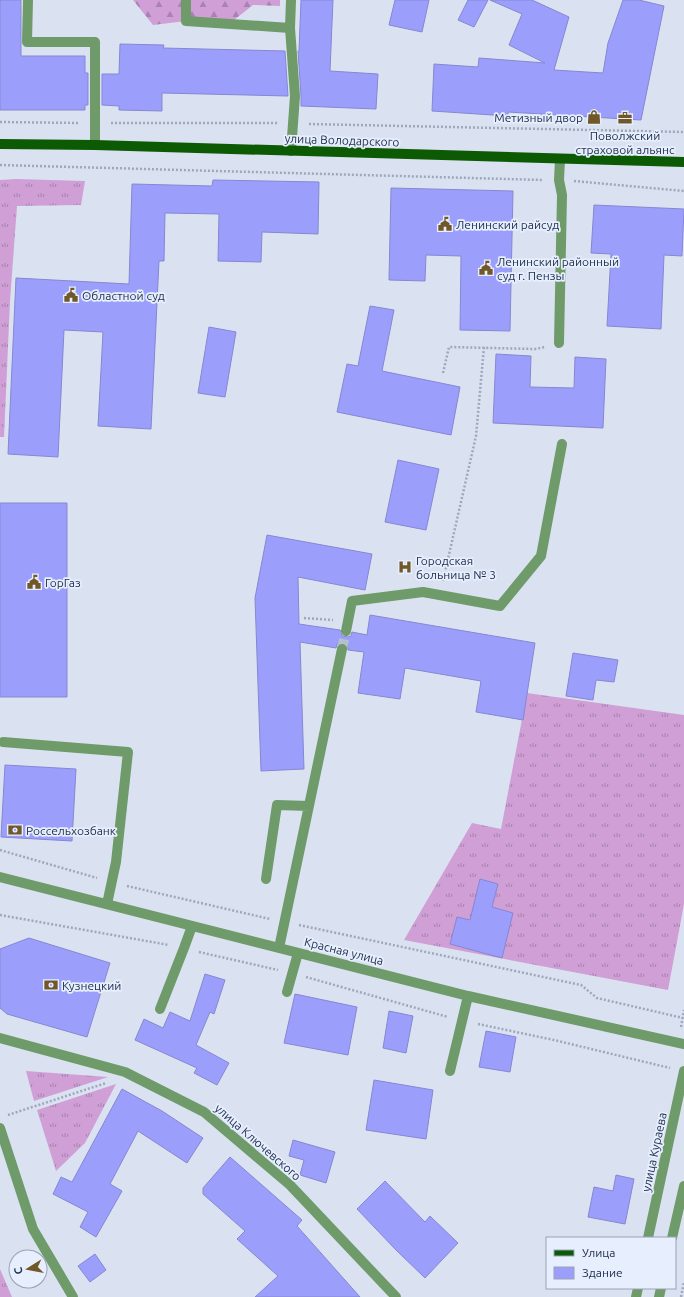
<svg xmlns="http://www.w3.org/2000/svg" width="684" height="1297" font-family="Ubuntu,sans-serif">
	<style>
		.grass { fill: url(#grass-tufts) }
		.forest { fill: url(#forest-firs) }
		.building { fill: #9c9efc; stroke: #8587d1 }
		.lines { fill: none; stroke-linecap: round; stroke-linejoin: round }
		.minor-tunnel { stroke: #b5bfd0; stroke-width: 10; stroke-dasharray: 10 5; stroke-linecap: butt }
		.path { stroke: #9da8bb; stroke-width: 2.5; stroke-dasharray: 2 2; stroke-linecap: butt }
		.minor { stroke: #6e9b69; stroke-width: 10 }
		.major { stroke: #0d5a04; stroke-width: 10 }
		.labels { text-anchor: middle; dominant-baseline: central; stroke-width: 3.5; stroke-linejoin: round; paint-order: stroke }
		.poi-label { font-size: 12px; fill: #22324e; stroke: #e7effe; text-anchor: start }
		.street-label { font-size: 12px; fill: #22324e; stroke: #e7effe }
	</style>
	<defs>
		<pattern id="grass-tufts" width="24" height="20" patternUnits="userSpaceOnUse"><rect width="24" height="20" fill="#cf9fd6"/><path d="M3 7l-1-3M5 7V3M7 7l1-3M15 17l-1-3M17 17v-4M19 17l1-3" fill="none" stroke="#a882b0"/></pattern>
		<pattern id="forest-firs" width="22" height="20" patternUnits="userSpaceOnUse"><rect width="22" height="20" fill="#cf9fd6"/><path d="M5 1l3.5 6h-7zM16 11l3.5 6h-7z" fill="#a882b0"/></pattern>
	</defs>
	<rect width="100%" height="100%" fill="#dae2f1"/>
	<path class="grass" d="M16,179L85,181L81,205L17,206L10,301L4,437H0V180Z
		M527,693L684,715V904L668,990L404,940L472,823L501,829Z
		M26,1071L108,1077L34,1101Z
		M116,1084L85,1143L56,1171L37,1110Z
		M0,1269L12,1297H0Z"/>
	<path class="forest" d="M133,0H280V6L253,5L229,24L186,21L153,25Z"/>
	<path class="building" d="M0,0H21V56H85V73H88V105H85V110H0Z
		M301,0H333L330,71L378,74L376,109L301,106V96L298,51H299Z
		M395,0H429L422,32L389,25Z
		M468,0H488L474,27L458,20Z
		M490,0H532L569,17L554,70L603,73L608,43L623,0H639L664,6L641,120L508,112V116L432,111L434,64L478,67L479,58L545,63L509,45L522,14Z
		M120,44L164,45L163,48L285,51L288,96L162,93V111L119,110V106L102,105V74H119Z
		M213,180L319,182L318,234L262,232L261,262L218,261L219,214L165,213L164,261H159L151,429L98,426L103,332L64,330L58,457L8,454L16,278L129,284L132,184L212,186Z
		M391,188L513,191L510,331L460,330L461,256L426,255L425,281L389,280Z
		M594,205L684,209L682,256L664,255L661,329L607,326L611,254L591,253Z
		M370,306L394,310L382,371L460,387L451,435L337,412L347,364L358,366Z
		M209,327L236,332L225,397L198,393Z
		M496,354L531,356L530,387L574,388L575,357L606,359L603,428L493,423Z
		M398,460L439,469L426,530L385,522Z
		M0,503H67V697H0Z
		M267,535L372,554L365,590L298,577L299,624L340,630L342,636L348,637L351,636L352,632L367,635L370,615L535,643L523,720L476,712L481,681L405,668L400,699L358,693L364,652L348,650L347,644L343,643L337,644L336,648L300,642L304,769L261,771L255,598Z
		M573,653L618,660L614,682L596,680L593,700L566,696Z
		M5,765L76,769L72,841L1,837Z
		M480,879L498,884L492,907L513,913L502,958L450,944L457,917L470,920Z
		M29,938L110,963L87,1037L7,1014L0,1008V949Z
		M205,974L225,980L214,1014L210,1012L196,1045L229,1063L217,1085L194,1073L197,1068L135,1040L144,1019L163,1028L170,1012L190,1021Z
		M295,994L357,1007L348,1055L284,1043Z
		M389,1011L413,1016L406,1053L383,1048Z
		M486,1031L516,1037L510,1072L479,1067Z
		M374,1080L433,1090L426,1139L366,1130Z
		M122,1089L162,1111L203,1138L187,1163L138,1131L110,1184L122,1191L96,1237L80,1227L88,1212L53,1194L61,1177L72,1182Z
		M293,1140L335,1152L326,1183L300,1175L304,1160L289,1156Z
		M230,1157L302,1220L297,1226L360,1297H255L278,1276L237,1239L245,1231L203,1194V1188Z
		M616,1175L634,1179L625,1224L588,1217L594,1187L613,1191Z
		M385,1181L425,1222L430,1216L458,1243L425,1278L396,1250L357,1209Z
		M95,1254L106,1270L90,1282L78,1266Z"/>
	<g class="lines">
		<path class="minor-tunnel" d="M342,649L346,631"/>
		<path class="path" d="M0,122L80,123
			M111,123H278
			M309,124L684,132
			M0,165L543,180
			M574,181L684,191
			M443,373L449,347L535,349L545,347
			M443,581L476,436L484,347
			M304,618L333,620
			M0,850L97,878
			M127,886L270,919
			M0,915L169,945
			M299,925L581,985L597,998L683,1018
			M199,952L278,970
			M306,977L448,1017
			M478,1024L554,1040L670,1068
			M681,1027L684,1010
			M8,1115L106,1083
			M681,1297L684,1282"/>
		<path class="minor" d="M28,0L27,42H95V145
			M186,0V21L290,28L295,96L291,151
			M290,28L291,0
			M559,343L562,195L559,180L560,159
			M346,631L352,601L423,592L500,606L541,556L562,444
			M3,742L128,752L116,862L107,904
			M0,877L468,996L684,1044
			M266,879L277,805L309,806
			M279,948L342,649
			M287,992L298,953
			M160,1009L184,948L192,926
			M0,1038L125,1072L204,1112L290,1185L396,1297
			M450,1071L468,996
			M0,1128L33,1229L73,1297
			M648,1238L684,1071
			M672,1238L684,1186
			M636,1297L638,1288
			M659,1297L661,1288"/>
		<path class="major" d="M0,144L95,145L684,162"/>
	</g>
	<defs>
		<symbol id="shop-bare" viewBox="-9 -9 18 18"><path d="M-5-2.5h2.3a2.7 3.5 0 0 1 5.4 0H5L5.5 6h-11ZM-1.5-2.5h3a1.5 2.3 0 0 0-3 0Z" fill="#715829" stroke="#e7effe" stroke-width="2.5" paint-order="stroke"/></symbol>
		<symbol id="office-bare" viewBox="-9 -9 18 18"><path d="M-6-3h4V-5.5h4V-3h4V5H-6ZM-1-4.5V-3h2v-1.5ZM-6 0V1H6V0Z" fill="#715829" stroke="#e7effe" stroke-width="2.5" paint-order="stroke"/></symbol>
		<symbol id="civic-bare" viewBox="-9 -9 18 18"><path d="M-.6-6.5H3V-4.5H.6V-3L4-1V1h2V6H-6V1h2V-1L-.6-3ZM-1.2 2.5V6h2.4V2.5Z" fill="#715829" stroke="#e7effe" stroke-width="2.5" paint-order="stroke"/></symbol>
		<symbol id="hospital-bare" viewBox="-9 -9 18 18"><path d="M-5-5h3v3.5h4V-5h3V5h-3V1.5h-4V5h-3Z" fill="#715829" stroke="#e7effe" stroke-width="2.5" paint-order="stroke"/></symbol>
		<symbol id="bank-bare" viewBox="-9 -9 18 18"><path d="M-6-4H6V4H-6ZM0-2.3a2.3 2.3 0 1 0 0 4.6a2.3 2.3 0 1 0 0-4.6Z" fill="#715829" stroke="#e7effe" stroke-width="2.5" paint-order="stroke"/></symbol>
	</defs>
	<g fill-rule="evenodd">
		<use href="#shop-bare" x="584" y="107" width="20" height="20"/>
		<use href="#office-bare" x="615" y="108" width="20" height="20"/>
		<use href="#civic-bare" x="435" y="214" width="20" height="20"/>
		<use href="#civic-bare" x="476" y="258" width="20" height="20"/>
		<use href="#civic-bare" x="61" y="285" width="20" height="20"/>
		<use href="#hospital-bare" x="395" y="557" width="20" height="20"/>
		<use href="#civic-bare" x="24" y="572" width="20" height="20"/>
		<use href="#bank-bare" x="5" y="820" width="20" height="20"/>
		<use href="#bank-bare" x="41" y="975" width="20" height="20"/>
	</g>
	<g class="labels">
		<g class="poi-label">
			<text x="583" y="117" text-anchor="end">Метизный двор</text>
			<text x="625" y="135" text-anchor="middle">Поволжский<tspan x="625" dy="14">страховой альянс</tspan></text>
			<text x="456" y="224">Ленинский райсуд</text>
			<text x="497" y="261">Ленинский районный<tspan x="497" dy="14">суд г. Пензы</tspan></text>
			<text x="82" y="295">Областной суд</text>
			<text x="416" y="560">Городская<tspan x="416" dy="14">больница № 3</tspan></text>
			<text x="45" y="582">ГорГаз</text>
			<text x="26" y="830">Россельхозбанк</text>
			<text x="62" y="985">Кузнецкий</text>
		</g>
		<g class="street-label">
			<text transform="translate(342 140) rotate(2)">улица Володарского</text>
			<text transform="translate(344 951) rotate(14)">Красная улица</text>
			<text transform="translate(258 1142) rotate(41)">улица Ключевского</text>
			<text transform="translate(654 1152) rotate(-78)">улица Кураева</text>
		</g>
	</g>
	<rect x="546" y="1237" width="130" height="52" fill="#e7effe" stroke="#98a3b8"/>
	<rect x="554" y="1250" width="20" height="6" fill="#0d5a04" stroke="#98a3b8"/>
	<text x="582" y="1257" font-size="12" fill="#22324e">Улица</text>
	<rect x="554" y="1267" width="20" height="12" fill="#9c9efc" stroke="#98a3b8"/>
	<text x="582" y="1277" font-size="12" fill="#22324e">Здание</text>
	<g transform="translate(28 1269) rotate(259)"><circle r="19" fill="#e7effe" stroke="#98a3b8"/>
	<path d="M0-3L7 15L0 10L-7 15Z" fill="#715829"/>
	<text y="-6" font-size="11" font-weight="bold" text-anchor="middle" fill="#22324e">С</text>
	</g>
</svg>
